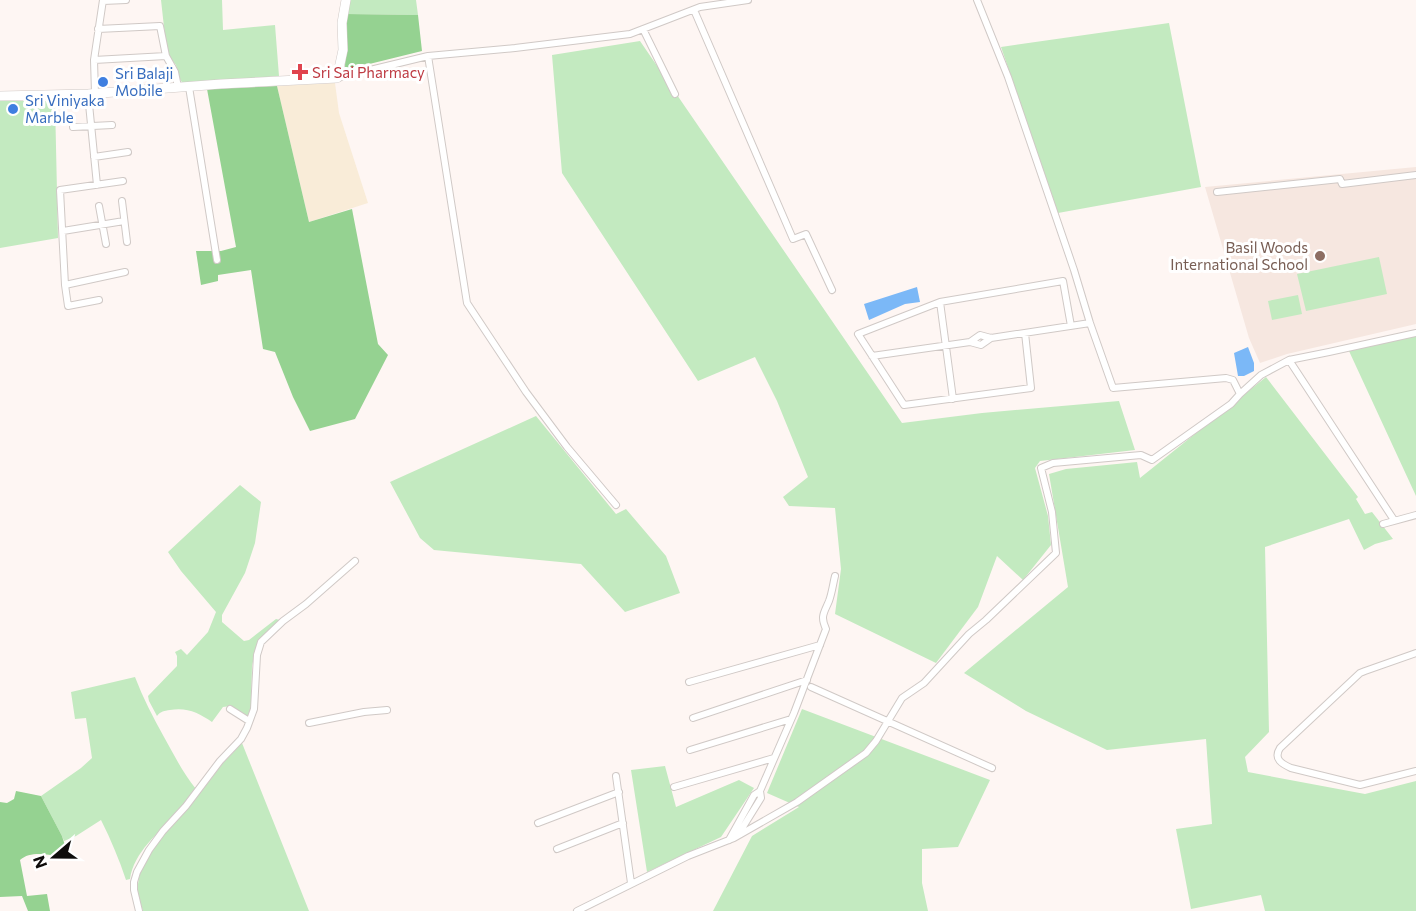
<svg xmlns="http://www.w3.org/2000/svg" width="1416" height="911" font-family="Commissioner,sans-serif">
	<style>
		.industrial { fill: #f9ecd8 }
		.built { fill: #f6e7e0 }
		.green { fill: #c3eac0 }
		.forest { fill: #95d291 }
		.water { fill: #7bb8f7 }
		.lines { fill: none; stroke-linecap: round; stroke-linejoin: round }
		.street-casing { stroke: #d0c9c6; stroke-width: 8 }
		.secondary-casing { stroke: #d0c9c6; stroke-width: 10 }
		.street { stroke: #fff; stroke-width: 6 }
		.secondary { stroke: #fff; stroke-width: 9 }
		.health-dot { fill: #e0444e; stroke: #fff; stroke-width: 2 }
		.shop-dot { fill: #3f7fe0; stroke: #fff; stroke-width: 2 }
		.education-dot { fill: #8d6e63; stroke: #fff; stroke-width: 2 }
		.labels { text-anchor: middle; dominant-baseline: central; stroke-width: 6; stroke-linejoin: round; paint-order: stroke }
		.health-label { font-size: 15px; fill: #be3a42; stroke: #fff; text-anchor: start }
		.shop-label { font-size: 15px; fill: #366cbe; stroke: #fff; text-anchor: start }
		.education-label { font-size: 15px; fill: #785e54; stroke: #fff; text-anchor: end }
	</style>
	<rect width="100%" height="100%" fill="#fef6f3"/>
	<path class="industrial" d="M335,83L339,113L368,203L309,222L277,86Z"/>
	<path class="built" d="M1416,167V324L1287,354L1260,363L1249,338L1205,187Z"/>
	<path class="green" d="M161,0H222L223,30L275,25L279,76L183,84L178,76L176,65L167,54Z
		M349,0H416L418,15L346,14Z
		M1169,23L1201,187L1058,213L1001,47Z
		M640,41L902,423L982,413L1119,401L1135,450L1040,461L1035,468L1048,516L1051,545L1023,580L997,556L978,607L936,663L835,614L841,569L835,508L789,506L783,497L808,477L777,401L755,357L698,381L562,173L552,55Z
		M0,101H55L58,238L0,248Z
		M1379,257L1387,294L1306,311L1297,274Z
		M1298,295L1302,314L1272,320L1268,301Z
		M1416,335V496L1349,351Z
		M1266,377L1358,497L1356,499L1365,514L1372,512L1393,539L1375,544L1364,550L1349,519L1265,547L1269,732L1245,757L1248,772L1365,794L1416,781V911H1265L1261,895L1191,909L1176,829L1212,824L1206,739L1107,750L1026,711L964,673L1068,587L1049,474L1066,469L1137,462L1140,478Z
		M536,416L616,514L626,509L666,556L680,593L625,612L581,564L434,550L420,538L390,482Z
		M240,485L261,502L255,543L245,573L222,615V622L244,641L249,640L276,619L280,620L257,644L252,666L251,709L249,717L244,715L231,706L223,707L212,722C199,713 187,707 170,710C164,711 161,711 157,716L149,701L148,696L177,666V656L175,652L181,649L187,655L208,632L216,612L181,571L168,552Z
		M135,677C143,698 153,717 164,737C174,755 183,773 196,789C190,797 183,807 176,815C158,833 134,852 130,879L126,880C119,859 111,840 101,820L76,836L64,841L62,836L41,796L81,768L92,758L86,718L75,719L71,692Z
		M802,709L990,780L958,847L922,849V883L928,911H713L752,836L799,807L767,793Z
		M242,743L309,911H143L138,896V884L140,871L146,858L166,830L187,810L223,763Z
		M665,766L676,807L739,780L754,788L721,837L647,872L631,770Z"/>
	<path class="forest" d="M346,14L418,15L422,51L345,70Z
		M277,86L309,222L352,209L378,344L388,355L355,419L310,431L293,397L275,352L263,349L251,270L218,275V281L201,285L196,251H221L236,247L207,89Z
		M16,791L41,796L62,836L69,858C54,856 32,849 20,860L27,896L47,894L50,911H28L22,896L0,897V802L7,803L14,799Z"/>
	<path class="water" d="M917,287L920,302L905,304L869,320L864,304Z
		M1248,347L1254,363V371L1244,376H1238L1234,353Z"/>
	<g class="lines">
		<defs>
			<path id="street" d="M977,0L1008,77L1074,270L1090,323L1113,388L1226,378L1233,380L1240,394
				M103,1L126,0
				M694,10L793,239L806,234L832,290
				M98,29L160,26L166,56L175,72L178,87
				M643,29L675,94
				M428,56L467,303L526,392L567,447L616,505
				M94,60L166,56
				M337,78L428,56L515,48L630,34L700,7L748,0
				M189,87L217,260
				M95,93L94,60L103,0
				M88,94L97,185
				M73,127L112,125
				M94,157L128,152
				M1217,192L1340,179L1342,184L1416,175
				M122,201L127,242
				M99,206L106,244
				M63,231L124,221
				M65,285L125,272
				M99,300L68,306L65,285L60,190L123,181
				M940,302L953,399
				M1025,333L1031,388L904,405L858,334L940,302L1063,281L1071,326
				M970,342L981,345L991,338
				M872,356L970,342L980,335L991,338L1090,323
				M1289,360L1394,520
				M1383,524L1416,515
				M1416,653L1365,671L1360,673L1280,748C1273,759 1282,764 1291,768L1360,785L1416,771
				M689,682L820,645
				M811,687L992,768
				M230,709L249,721
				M693,718L807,680
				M309,723L364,712L387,710
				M690,750L791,719
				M616,776L631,883
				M674,787L774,758
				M538,823L619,792
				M738,835L761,798L760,791
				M729,840L754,795L760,791L794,713L826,629C820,616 824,613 829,601C832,593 833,584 835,576
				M557,849L623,823
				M139,911L134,890V882L137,872L149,850L163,831L186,806L220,761L241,739L247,728L254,709L257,655L261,642L283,621L306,604L355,561
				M577,911L688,856L734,838L797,802L866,753L876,741L902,698L924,683L969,634L986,620L1056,553L1052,512L1041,468L1053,463L1141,455L1152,460L1231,404L1240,394L1261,375L1289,360L1329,352L1416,333"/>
			<path id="secondary" d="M0,96L88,94L221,84L337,78L343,50L342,23L346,0"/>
		</defs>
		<use href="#street" class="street-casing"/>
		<use href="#secondary" class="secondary-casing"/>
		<use href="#street" class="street"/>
		<use href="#secondary" class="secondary"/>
	</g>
	<path class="health-dot" d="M297 63h6v6h6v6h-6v6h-6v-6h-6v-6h6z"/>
	<g class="shop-dot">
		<circle cx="103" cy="82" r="6"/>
		<circle cx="13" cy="109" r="6"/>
	</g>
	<circle class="education-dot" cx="1320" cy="256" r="6"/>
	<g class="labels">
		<g class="health-label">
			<text x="312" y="72">Sri Sai Pharmacy</text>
		</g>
		<g class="shop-label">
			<text x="115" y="73">Sri Balaji<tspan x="115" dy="17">Mobile</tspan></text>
			<text x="25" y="100">Sri Viniyaka<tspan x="25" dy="17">Marble</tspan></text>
		</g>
		<g class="education-label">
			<text x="1308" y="247">Basil Woods<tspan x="1308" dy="17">International School</tspan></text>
		</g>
	</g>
	<g transform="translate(54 857) rotate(250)" stroke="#ffffff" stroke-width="4.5" paint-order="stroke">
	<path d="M0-4.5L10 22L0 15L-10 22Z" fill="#0e0c0b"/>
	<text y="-9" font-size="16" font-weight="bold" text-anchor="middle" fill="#0e0c0b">N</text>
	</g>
</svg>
